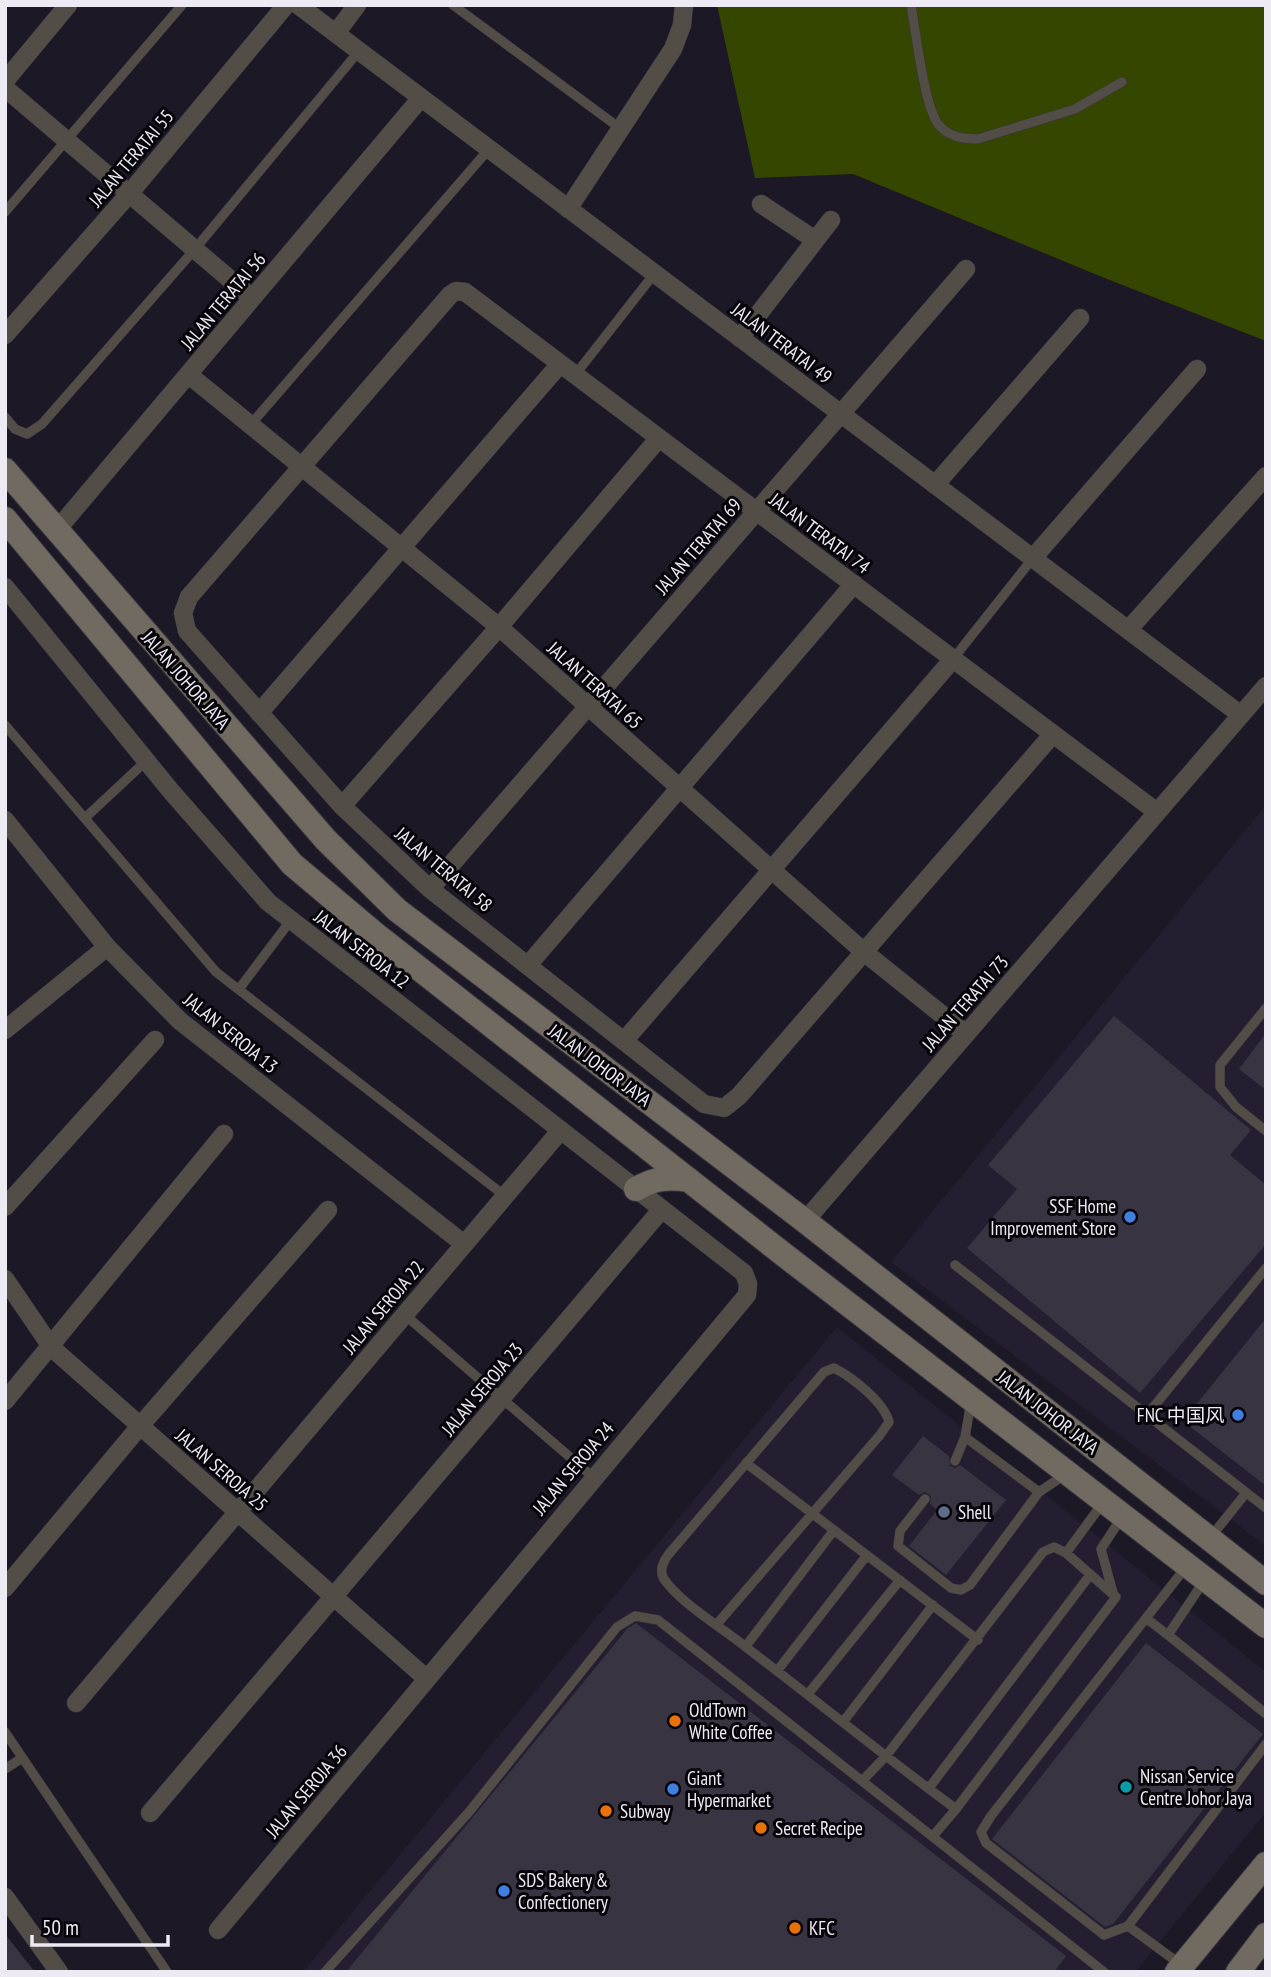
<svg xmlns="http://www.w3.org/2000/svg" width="1271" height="1977" font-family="'PT Sans Narrow','Noto Sans SC',sans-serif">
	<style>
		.built { fill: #251e31 }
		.green { fill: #354601 }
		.building { fill: #393442 }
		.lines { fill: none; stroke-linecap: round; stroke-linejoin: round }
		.lane-casing { stroke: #3a3542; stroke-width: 10 }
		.street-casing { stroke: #3a3542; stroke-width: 19 }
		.secondary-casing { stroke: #3a3542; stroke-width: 26 }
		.lane { stroke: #524d47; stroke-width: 9 }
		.street { stroke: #524d47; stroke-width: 18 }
		.secondary { stroke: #716a60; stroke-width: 24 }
		.shop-dot { fill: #3f7fe0; stroke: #07050a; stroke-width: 2.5 }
		.service-dot { fill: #5c6f8a; stroke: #07050a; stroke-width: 2.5 }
		.food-dot { fill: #e8710a; stroke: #07050a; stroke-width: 2.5 }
		.culture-dot { fill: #0f9aa8; stroke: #07050a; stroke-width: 2.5 }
		.labels { text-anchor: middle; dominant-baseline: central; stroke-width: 6; stroke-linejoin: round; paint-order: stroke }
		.street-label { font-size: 19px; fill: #edeaf3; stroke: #07050a }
		.poi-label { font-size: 19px; fill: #edeaf3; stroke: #07050a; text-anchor: start }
	</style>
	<rect width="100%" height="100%" fill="#1d1825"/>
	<path class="built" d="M1266,805V1546L891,1262Z
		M837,1327L1266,1672V1812L1135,1972H303Z"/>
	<path class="green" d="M717,5H1266V341L1102,277L853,174L755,178Z"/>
	<path class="building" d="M1114,1016L1251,1130L1230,1155L1266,1185V1244L1140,1393L967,1248L1017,1189L988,1165Z
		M1266,1033V1090L1239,1069Z
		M1266,1318V1486L1183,1421Z
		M923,1436L949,1456L950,1466L955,1468L960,1465L1006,1500L946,1575L909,1546L937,1510L930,1504L931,1496L925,1492L919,1495L892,1475Z
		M636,1623L1066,1956L1054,1972H346L627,1629Z
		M1146,1643L1263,1734L1113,1924L1105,1927L992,1839Z
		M5,1934L35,1972H5Z"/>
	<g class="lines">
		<defs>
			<path id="lane" d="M453,5L621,129
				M911,5C916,32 924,105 938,124C948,137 963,139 978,139L1075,109L1122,82
				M5,212L182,5
				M575,375L654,274
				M5,417L15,429L27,434L42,424L195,249L359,51
				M252,423L489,149
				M953,659L1033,558
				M5,725L216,972L505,1196
				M85,818L146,761
				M239,989L291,920
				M1266,1008L1220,1065V1087L1236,1107L1266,1131
				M955,1265L1266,1508
				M405,1315L593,1477
				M1147,1415L1266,1268
				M965,1437L1039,1492
				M955,1461L965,1437L971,1402
				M746,1463L978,1640
				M925,1499L900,1531L898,1546L951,1588L961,1590L970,1585L1039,1492L1066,1474
				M1210,1538L1246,1493
				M1066,1553L1102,1504
				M1186,1567L991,1816L981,1832L986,1843L1104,1935L1128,1926L1266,1744
				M1204,1581L1168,1635L1266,1714
				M1113,1593L1101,1549L1122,1517
				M1147,1619L1168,1635
				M717,1624L880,1435L889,1422C884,1402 852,1377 834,1368L824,1372L668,1555C663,1562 659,1571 664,1579C680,1603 724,1629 747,1648C817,1701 885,1757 956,1809L1116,1597
				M746,1646L834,1530
				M777,1671L867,1555
				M808,1694L900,1580
				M843,1722L933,1605
				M5,1732L167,1972
				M5,1769L22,1758
				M863,1780L886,1756L1043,1552L1054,1547L1066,1553L1116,1597
				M929,1788L1090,1575
				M933,1836L956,1809
				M1128,1926L1180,1964
				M325,1972L469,1812L617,1627L635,1616L658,1620L1104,1972"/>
			<path id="street" d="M298,5L1241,715
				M336,33L357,5
				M5,81L68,5
				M5,88L252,298
				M761,204L815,240
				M568,209L673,49L682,25L684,5
				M5,335L129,194L286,5
				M740,338L831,220
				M189,375L499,627L864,952L966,1034
				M935,485L1080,318
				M56,531L421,98
				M1033,558L1197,369
				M5,587L170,790L268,902L744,1273L748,1284L747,1295L218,1930
				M1128,630L1266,476
				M259,713L560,364
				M1053,734L739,1096L724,1108L704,1104L430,889L342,806L187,631L183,613L189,597L450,295L456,291L465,292C696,466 926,639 1157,812
				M342,806L499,627L659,438
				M5,820L107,947L180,1021L464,1244
				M430,889L966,269
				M529,964L854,584
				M5,1030L107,947
				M624,1041L953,659
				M5,1207L155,1040
				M805,1221L1266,686
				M5,1279L52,1348L427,1679
				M5,1401L224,1134
				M5,1588L140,1426L328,1210
				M76,1703L561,1130
				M150,1813L662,1209
				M5,1897L59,1972"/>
			<path id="secondary" d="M5,470L326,840L397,910L805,1221L1266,1583
				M5,519L292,864L375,934L783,1254L1266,1626
				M636,1189C655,1178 668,1177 689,1180
				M1177,1972L1266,1864
				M1238,1972L1266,1935"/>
		</defs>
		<use href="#lane" class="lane-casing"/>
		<use href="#street" class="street-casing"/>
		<use href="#secondary" class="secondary-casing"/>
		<use href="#lane" class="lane"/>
		<use href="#street" class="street"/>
		<use href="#secondary" class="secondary"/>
	</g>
	<g class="shop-dot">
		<circle cx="1130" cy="1217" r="7"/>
		<circle cx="1238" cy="1415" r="7"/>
		<circle cx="673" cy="1789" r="7"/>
		<circle cx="504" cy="1891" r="7"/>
	</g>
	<circle class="service-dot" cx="944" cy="1512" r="7"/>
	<g class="food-dot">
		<circle cx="675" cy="1721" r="7"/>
		<circle cx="606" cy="1811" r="7"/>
		<circle cx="761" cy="1828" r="7"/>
		<circle cx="795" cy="1928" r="7"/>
	</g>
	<circle class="culture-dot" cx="1126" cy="1787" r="7"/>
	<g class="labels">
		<g class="street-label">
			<text transform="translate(131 158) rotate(-50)">JALAN TERATAI 55</text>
			<text transform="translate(223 301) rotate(-50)">JALAN TERATAI 56</text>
			<text transform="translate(782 343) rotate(37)">JALAN TERATAI 49</text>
			<text transform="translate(820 533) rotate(37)">JALAN TERATAI 74</text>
			<text transform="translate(698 546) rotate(-49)">JALAN TERATAI 69</text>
			<text transform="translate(186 680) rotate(49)">JALAN JOHOR JAYA</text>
			<text transform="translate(595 685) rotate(42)">JALAN TERATAI 65</text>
			<text transform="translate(444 869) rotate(40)">JALAN TERATAI 58</text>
			<text transform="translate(362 949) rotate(38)">JALAN SEROJA 12</text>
			<text transform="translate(965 1003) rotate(-49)">JALAN TERATAI 73</text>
			<text transform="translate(231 1033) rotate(39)">JALAN SEROJA 13</text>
			<text transform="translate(600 1065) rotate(37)">JALAN JOHOR JAYA</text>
			<text transform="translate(383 1307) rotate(-50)">JALAN SEROJA 22</text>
			<text transform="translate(482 1389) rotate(-50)">JALAN SEROJA 23</text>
			<text transform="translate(1048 1412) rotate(38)">JALAN JOHOR JAYA</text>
			<text transform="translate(573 1468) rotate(-50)">JALAN SEROJA 24</text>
			<text transform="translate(222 1470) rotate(41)">JALAN SEROJA 25</text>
			<text transform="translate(306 1791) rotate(-50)">JALAN SEROJA 36</text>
		</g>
		<g class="poi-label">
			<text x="1116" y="1206" text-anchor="end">SSF Home<tspan x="1116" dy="22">Improvement Store</tspan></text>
			<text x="1224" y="1415" text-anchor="end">FNC 中国风</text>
			<text x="958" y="1512">Shell</text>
			<text x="689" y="1710">OldTown<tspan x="689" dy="22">White Coffee</tspan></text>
			<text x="1140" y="1776">Nissan Service<tspan x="1140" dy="22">Centre Johor Jaya</tspan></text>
			<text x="687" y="1778">Giant<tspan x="687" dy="22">Hypermarket</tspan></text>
			<text x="620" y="1811">Subway</text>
			<text x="775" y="1828">Secret Recipe</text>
			<text x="518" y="1880">SDS Bakery &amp;<tspan x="518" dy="22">Confectionery</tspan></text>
			<text x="809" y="1928">KFC</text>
		</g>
	</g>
	<rect width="1271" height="1977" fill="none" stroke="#edeaf3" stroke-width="14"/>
	<path d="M32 1935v10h136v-10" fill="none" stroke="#edeaf3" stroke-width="3.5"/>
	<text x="42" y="1935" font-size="21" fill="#edeaf3" stroke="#07050a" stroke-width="5" paint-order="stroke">50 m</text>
</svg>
